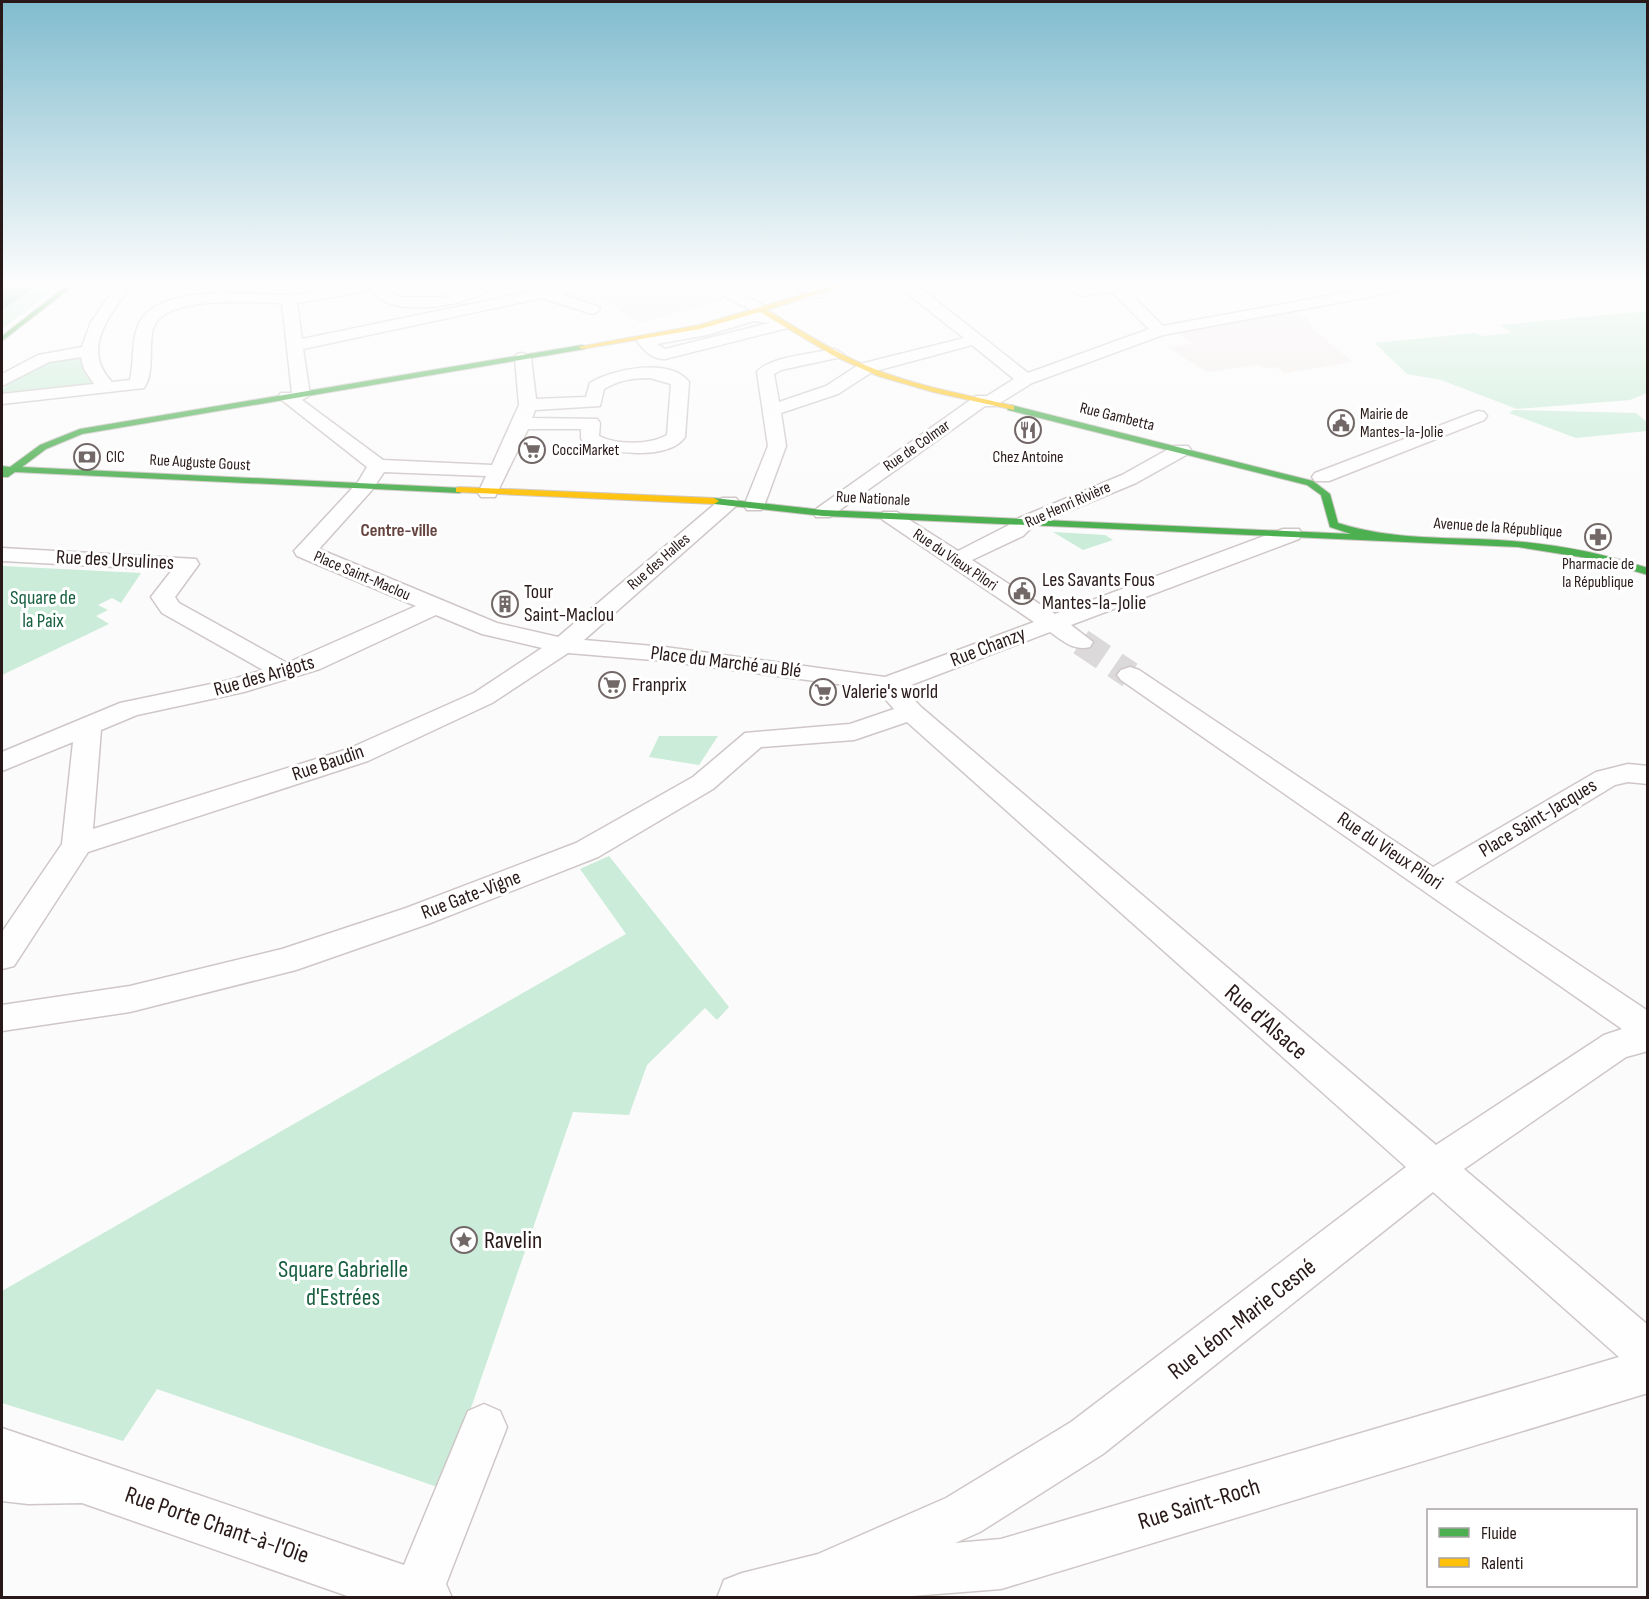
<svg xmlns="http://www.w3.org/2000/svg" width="1649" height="1599" font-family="'Sofia Sans Condensed',sans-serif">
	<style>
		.built { fill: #f4edec }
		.green { fill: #caecd9 }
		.water { fill: #85c8a7 }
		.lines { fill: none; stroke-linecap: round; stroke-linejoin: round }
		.street-tunnel { stroke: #dbd9d9; stroke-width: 27; stroke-dasharray: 27 14; stroke-linecap: butt }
		.street-casing { stroke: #cfc7c7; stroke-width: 3 }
		.fast-casing { stroke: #cfc7c7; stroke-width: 2 }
		.slow-casing { stroke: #cfc7c7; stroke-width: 2 }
		.street { fill: #fefefe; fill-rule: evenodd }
		.fast { fill: #4caf50; fill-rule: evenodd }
		.slow { fill: #ffc107; fill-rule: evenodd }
		.labels { text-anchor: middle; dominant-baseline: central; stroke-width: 6; stroke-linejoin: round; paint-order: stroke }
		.far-poi-label { font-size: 16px; fill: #281918; stroke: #fff; text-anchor: start }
		.far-street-label { font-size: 16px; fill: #281918; stroke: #fff }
		.far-quarter-label { font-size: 18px; font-weight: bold; fill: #65433f; stroke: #fff }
		.street-label { font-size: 20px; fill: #281918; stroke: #fff }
		.poi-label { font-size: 20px; fill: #281918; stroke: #fff; text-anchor: start }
		.park-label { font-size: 20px; fill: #185f40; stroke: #fff }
		.near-street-label { font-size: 24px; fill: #281918; stroke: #fff }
		.near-poi-label { font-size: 24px; fill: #281918; stroke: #fff; text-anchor: start }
		.near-park-label { font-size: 24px; fill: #185f40; stroke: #fff }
	</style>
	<rect width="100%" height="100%" fill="#fbfbfb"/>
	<path class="built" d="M607,283H692L722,300L640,323L601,298L580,304L557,296Z
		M1295,312L1307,318L1315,331L1353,362L1285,373L1276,367L1266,368L1258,365L1207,372L1168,347L1194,344L1177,333Z"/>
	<path class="green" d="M41,283H62L2,329V306Z
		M1647,311V393L1630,400L1517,409L1441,380L1407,374L1375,343L1475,333L1483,336L1512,333L1499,325Z
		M54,358H83L94,385L2,398V389L35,363Z
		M1514,410L1636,413L1647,422V431L1576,438L1509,413Z
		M1053,532L1105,535L1113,540L1083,550Z
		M2,566L141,573L121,603L112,598L98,605L108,610L96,616L109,624L2,675Z
		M659,736H718L699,765L649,757Z
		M609,856L729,1007L717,1020L705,1008L647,1065L629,1115L573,1112L443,1489L157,1389L123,1441L2,1403V1291L626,934L580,869Z"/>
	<path class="water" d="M2,283H41L2,310Z"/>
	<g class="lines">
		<path class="street-tunnel" d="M1081,642L1130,675"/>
		<defs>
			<path id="street" d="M118,283H133C112,313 79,348 112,382L130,380C135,360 130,333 143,317C174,281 257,298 299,294C329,291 357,283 386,283L388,290L398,297H445L477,283H496C477,306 389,321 373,290L297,303L302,339L573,283H601L599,286L560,294L597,306L600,309L597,312L592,314L542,298L303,349L310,395L302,400L383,460L492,465L519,405L515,358L517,354L523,353L531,358L536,399L586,397L590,383C612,369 670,357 689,382L685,437C669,461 606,454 583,442L581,438V429H528L495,497H481L478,493L486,476L384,472L372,490L319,549L497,623L558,637L722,498H736L739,502L736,506L584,640L665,647L885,677L1034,622L883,520L880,516L883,512H897L958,551L1007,526L1019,518L1122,475L1174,446H1188L1191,450L1188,454L1136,483L1033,526L1023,536L972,560L1055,614L1283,529H1299L1302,534L1299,539L1071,625L1093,642L1090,647C1073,651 1063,641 1050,632L903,688L921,707L1436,1145L1604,1035L1622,1029L1121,680L1117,675L1121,670L1130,667L1139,670L1433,867L1596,772L1628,764L1648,766V784L1628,782L1615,785L1455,882L1648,1011V1051L1626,1057L1464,1169L1648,1325V1393L1001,1589L887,1598H717L724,1580L742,1573L818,1554L946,1498L1071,1422L1406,1167L907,722L854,740L761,747L713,789L598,857L428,924L296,970L130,1012L2,1031V1005L130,986L282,949L406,908L576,843L693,777L745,733L850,724L894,709L878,691L860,687L665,661L568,653L492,703L368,761L88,852L14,966L2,969V932L62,844L73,742L2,771V752L120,703L230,680L263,670L162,613L151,597L172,570L2,561V548L196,559L199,564L175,597L179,603L287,663L416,606L297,556L294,551L358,482L367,467L278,397L281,393H292L282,303C253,303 163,294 153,329C148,347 155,372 144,388L2,404V394L94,384L84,369L81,357L49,362L2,386V374L38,355L82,347L91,322ZM650,378L671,384L667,435C650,445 617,445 599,436L600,423L597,419L532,418L535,410L600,406L604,389C619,380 633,378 650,378ZM436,615L482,634L542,648L474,693L348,749L93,829L101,730L137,715L244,692L320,669ZM1433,1192L1619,1357L1001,1539L955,1543L980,1532L1103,1454Z
				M699,283H718L767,307L769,311L790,325L788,328L665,359C652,359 644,351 637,341L639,338L705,326L753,311ZM754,321L769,323L665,349L657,344L707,335Z
				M793,283H810L825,294L823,297H813Z
				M894,283H911L923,290L1028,373L1149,329L1112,292L1082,296L1057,283H1075L1084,287L1103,283L1121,284L1163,326L1398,283H1429L1422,287L1163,335L1032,383L995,406H985L830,517H816L813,513L816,509L976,396H987L1014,379L972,345L872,372L838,394L781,413L786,446L764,506L761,510H747L744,506L768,446L757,372C768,357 816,353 835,349L843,354L841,357L781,370L774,374L779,402L826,386L860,364L964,338Z
				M1478,411L1484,412L1487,416L1484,420L1329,481H1315L1312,477L1315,473Z
				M484,1404L500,1411L507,1427L446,1584L452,1598H353L82,1503L28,1504L2,1501V1428L404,1565L468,1411Z"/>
			<path id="fast" d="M70,283H77L2,341V336Z
				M582,345L586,347L585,349L82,434L46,449L22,467L462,488V492L459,493L15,472L8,477H2L3,472L2,466L10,467L40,445L80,429Z
				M1011,405L1313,481L1330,494L1338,523C1391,540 1444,537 1498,540C1549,543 1599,552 1648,568V575L1593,559L1518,547L823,516L714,504L709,501L714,498L823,510L1351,534L1330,527L1321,495L1307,485L1008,410L1007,408Z"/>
			<path id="slow" d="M842,283H852L767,310C799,329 832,351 867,366C914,386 965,394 1014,406V410L933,392L878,376L834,356L760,312L700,329L582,349L578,347L699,325Z
				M459,487L714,498L719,501L714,504L456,492V488Z"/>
		</defs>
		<use href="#street" class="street-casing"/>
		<use href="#fast" class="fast-casing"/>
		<use href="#slow" class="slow-casing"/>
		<use href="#street" class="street"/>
		<use href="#fast" class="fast"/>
		<use href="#slow" class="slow"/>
	</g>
	<linearGradient id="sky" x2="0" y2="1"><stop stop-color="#80bcce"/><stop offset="0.56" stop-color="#fdfdfd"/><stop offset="1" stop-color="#fdfdfd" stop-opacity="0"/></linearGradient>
	<rect width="1649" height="507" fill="url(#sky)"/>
	<defs>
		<symbol id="civic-ring" viewBox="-11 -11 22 22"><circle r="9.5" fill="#fff" stroke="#726867" stroke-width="1.5"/><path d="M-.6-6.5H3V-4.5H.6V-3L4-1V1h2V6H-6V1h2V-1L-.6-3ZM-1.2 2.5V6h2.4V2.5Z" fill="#726867"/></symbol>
		<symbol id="restaurant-ring" viewBox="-11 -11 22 22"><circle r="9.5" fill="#fff" stroke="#726867" stroke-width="1.5"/><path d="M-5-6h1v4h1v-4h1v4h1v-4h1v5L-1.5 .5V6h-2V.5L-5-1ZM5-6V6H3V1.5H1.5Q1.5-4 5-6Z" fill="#726867"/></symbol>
		<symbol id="supermarket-ring" viewBox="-11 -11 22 22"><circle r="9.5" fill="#fff" stroke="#726867" stroke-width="1.5"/><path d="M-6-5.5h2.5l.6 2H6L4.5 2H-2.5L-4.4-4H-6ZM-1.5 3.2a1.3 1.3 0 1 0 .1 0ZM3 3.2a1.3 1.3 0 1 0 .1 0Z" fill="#726867"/></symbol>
		<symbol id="bank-ring" viewBox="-11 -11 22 22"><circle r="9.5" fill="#fff" stroke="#726867" stroke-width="1.5"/><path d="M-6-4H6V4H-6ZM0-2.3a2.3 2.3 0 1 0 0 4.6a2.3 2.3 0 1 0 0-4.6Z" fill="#726867"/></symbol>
		<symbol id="pharmacy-ring" viewBox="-11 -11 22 22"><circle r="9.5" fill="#fff" stroke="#726867" stroke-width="1.5"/><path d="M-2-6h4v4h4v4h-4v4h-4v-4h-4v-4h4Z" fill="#726867"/></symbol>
		<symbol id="building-ring" viewBox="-11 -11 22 22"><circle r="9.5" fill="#fff" stroke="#726867" stroke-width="1.5"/><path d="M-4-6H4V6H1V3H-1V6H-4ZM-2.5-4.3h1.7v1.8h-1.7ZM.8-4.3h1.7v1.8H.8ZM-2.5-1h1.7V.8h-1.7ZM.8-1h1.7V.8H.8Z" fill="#726867"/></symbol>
		<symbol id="sight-ring" viewBox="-11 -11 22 22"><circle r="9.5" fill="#fff" stroke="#726867" stroke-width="1.5"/><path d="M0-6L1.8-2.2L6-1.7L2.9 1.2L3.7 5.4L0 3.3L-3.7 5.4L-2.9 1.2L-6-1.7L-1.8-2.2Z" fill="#726867"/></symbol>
	</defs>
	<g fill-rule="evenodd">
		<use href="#civic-ring" x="1326" y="408" width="30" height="30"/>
		<use href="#restaurant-ring" x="1013" y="415" width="30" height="30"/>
		<use href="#supermarket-ring" x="517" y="435" width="30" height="30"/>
		<use href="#bank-ring" x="72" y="442" width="30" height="30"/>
		<use href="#pharmacy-ring" x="1583" y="522" width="30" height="30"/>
		<use href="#civic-ring" x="1007" y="576" width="30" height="30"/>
		<use href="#building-ring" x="490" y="589" width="30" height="30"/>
		<use href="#supermarket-ring" x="597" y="670" width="30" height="30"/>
		<use href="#supermarket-ring" x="808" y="677" width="30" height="30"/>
		<use href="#sight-ring" x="449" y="1225" width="30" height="30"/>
	</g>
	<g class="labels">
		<g class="far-poi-label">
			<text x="1360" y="414">Mairie de<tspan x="1360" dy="18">Mantes-la-Jolie</tspan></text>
			<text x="552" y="450">CocciMarket</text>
			<text x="106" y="457">CIC</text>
			<text x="1028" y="457" text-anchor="middle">Chez Antoine</text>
			<text x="1598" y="564" text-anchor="middle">Pharmacie de<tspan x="1598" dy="18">la République</tspan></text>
		</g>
		<g class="far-street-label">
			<text transform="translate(1117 417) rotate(14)">Rue Gambetta</text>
			<text transform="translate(917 446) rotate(-35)">Rue de Colmar</text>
			<text transform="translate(200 463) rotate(3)">Rue Auguste Goust</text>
			<text transform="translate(873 499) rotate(3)">Rue Nationale</text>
			<text transform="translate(1068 505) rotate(-24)">Rue Henri Rivière</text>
			<text transform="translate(1498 528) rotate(4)">Avenue de la République</text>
			<text transform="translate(955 560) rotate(34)">Rue du Vieux Pilori</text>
			<text transform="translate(659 562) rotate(-41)">Rue des Halles</text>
			<text transform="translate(362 576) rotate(23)">Place Saint-Maclou</text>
		</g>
		<g class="far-quarter-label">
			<text x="399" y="530">Centre-ville</text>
		</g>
		<g class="street-label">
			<text transform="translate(115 560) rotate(3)">Rue des Ursulines</text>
			<text transform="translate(988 647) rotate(-21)">Rue Chanzy</text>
			<text transform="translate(726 662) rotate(7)">Place du Marché au Blé</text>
			<text transform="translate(264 676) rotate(-16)">Rue des Arigots</text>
			<text transform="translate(328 763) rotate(-19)">Rue Baudin</text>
			<text transform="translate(1538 818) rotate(-31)">Place Saint-Jacques</text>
			<text transform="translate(1390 851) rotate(34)">Rue du Vieux Pilori</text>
			<text transform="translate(471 895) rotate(-21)">Rue Gate-Vigne</text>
		</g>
		<g class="poi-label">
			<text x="1042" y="580">Les Savants Fous<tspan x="1042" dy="23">Mantes-la-Jolie</tspan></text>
			<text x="524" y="592">Tour<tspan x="524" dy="23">Saint-Maclou</tspan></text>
			<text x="632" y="685">Franprix</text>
			<text x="842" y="692">Valerie's world</text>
		</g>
		<g class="park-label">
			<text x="43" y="598">Square de<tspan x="43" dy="23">la Paix</tspan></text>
		</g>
		<g class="near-street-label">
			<text transform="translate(1266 1022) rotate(41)">Rue d'Alsace</text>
			<text transform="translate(1242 1319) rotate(-38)">Rue Léon-Marie Cesné</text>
			<text transform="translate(1199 1504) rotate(-17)">Rue Saint-Roch</text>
			<text transform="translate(217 1525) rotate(19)">Rue Porte Chant-à-l'Oie</text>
		</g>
		<g class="near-poi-label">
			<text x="484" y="1240">Ravelin</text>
		</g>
		<g class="near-park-label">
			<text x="343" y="1269">Square Gabrielle<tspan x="343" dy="28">d'Estrées</tspan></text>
		</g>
	</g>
	<rect width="1649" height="1599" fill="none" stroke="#281918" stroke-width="6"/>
	<rect x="1427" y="1509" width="210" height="78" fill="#ffffff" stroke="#a9a3a3" stroke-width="1.5"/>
	<rect x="1439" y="1528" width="30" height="9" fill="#4caf50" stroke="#a9a3a3" stroke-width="1.5"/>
	<text x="1481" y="1539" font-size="18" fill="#281918">Fluide</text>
	<rect x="1439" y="1558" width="30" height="9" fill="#ffc107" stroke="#a9a3a3" stroke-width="1.5"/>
	<text x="1481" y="1569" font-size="18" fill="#281918">Ralenti</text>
</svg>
